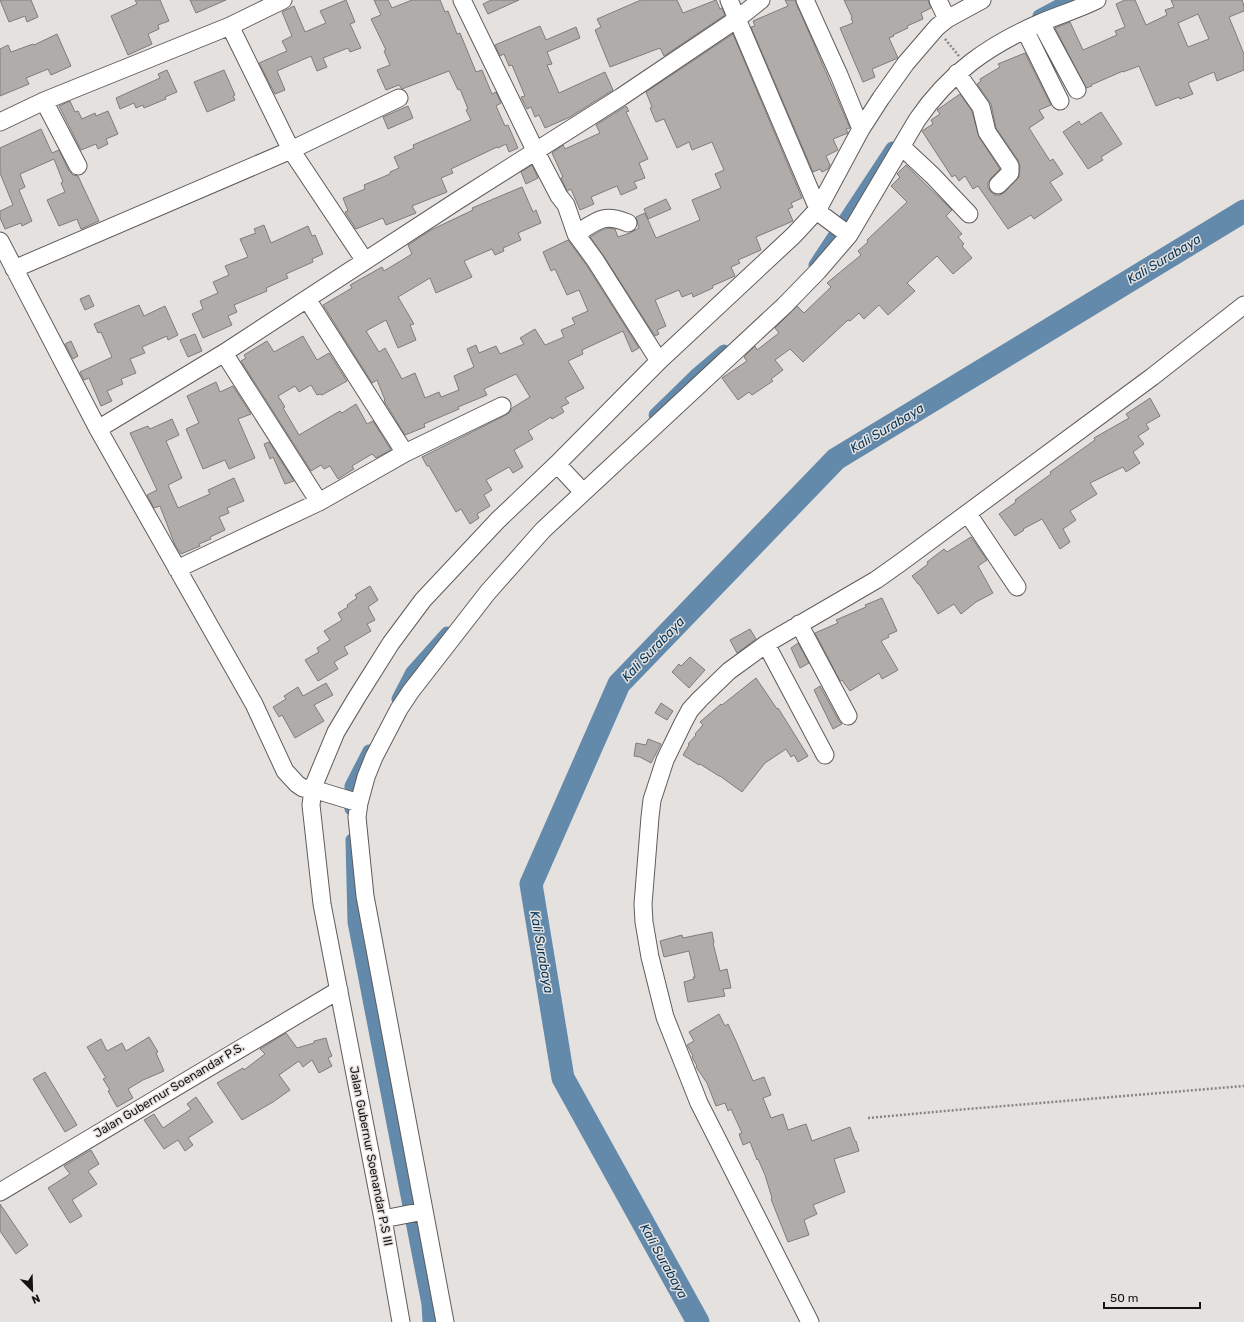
<svg xmlns="http://www.w3.org/2000/svg" width="1244" height="1322" font-family="Rubik,sans-serif">
	<style>
		.lines { fill: none; stroke-linecap: round; stroke-linejoin: round }
		.canal { stroke: #648aab; stroke-width: 13 }
		.river { stroke: #648aab; stroke-width: 23 }
		.building { fill: #afacaa; stroke: #807c7b; fill-rule: evenodd }
		.minor-casing { stroke: #5f5c5b; stroke-width: 19 }
		.path { stroke: #878483; stroke-width: 2.5; stroke-dasharray: 2 2; stroke-linecap: butt }
		.minor { stroke: #fff; stroke-width: 17 }
		.labels { text-anchor: middle; dominant-baseline: central; stroke-width: 3; stroke-linejoin: round; paint-order: stroke }
		.street-label { font-size: 12px; fill: #141212; stroke: #e5e1df }
		.water-label { font-size: 13px; font-style: italic; fill: #073658; stroke: #e5e1df }
	</style>
	<rect width="100%" height="100%" fill="#e5e1df"/>
	<g class="lines">
		<path class="canal" d="M1039,16L1069,0
			M815,265L892,148
			M655,415L697,374L724,351
			M398,699L412,672L447,633
			M351,809V786L369,751
			M352,840L354,922L428,1304L429,1322"/>
		<path class="river" d="M698,1322L563,1078L531,884L619,684L836,459L1244,211"/>
	</g>
	<path class="building" d="M0,0H31L38,17L27,22L25,16L9,22Z
		M135,0H160L169,21L158,25L159,29L148,34L152,44L128,55L111,16L137,4Z
		M190,0H226L196,13Z
		M346,0L355,22L350,24L361,48L350,52L348,48L323,58L327,67L317,71L311,56L277,71L285,90L275,94L259,63L287,51L282,41L292,36L282,12L294,6L305,32L326,23L320,11Z
		M374,0H388L392,8L412,0H440L445,12L448,11L457,34L460,33L476,72L482,70L492,94L496,92L501,103L496,106L505,126L508,125L518,148L509,152L506,144L498,148L497,147L451,169L453,173L441,178L447,192L412,206L416,213L386,225L383,218L356,229L345,212L348,211L343,198L365,189L364,185L390,174V172L399,168L394,157L414,148L413,145L471,120L466,110L468,109L460,89L458,90L449,71L402,89L399,85L386,90L377,70L390,65L384,51L386,50L371,19L381,15Z
		M491,0H519L488,14L483,4Z
		M641,0H677L683,13L716,0L720,9L722,8L725,15L664,56L660,48L610,67L595,30L601,27L597,19Z
		M785,0H795L850,128L846,129L848,133L833,139L838,150L826,156L830,165L828,169L822,172L820,169L813,172L751,27L755,26L753,21L788,6Z
		M844,0H928L931,8L921,13L923,19L907,26L908,28L893,35L894,36L889,38L898,58L872,69L875,77L863,82L840,28L853,23L851,18L852,17Z
		M1125,0H1135L1146,25L1167,15L1165,10L1174,7L1171,0H1242L1244,6V11L1229,17L1244,54V70L1217,81L1214,72L1188,83L1193,94L1180,99L1179,97L1156,106L1139,66L1123,72V71L1091,85L1092,86L1086,88L1055,28L1070,22L1083,50L1117,35L1115,31L1125,27L1116,4ZM1198,14L1209,39L1188,47L1178,23Z
		M540,26L546,40L576,27L580,38L547,52L552,64L547,65L559,93L605,72L613,90L570,117L545,128L539,115L535,117L531,107L527,109L521,97L525,96L512,65L509,66L504,54L500,56L495,45Z
		M57,34L71,66L51,75L48,69L26,78L29,84L0,96V49L8,45L11,52L33,44L34,45Z
		M733,34L802,198L791,203L793,207L788,209L793,221L756,237L761,250L738,260L740,263L731,267L735,276L712,286L713,288L693,297L692,293L682,297L679,290L655,300L666,326L657,330L659,334L655,336L603,255L590,237L600,231L607,228L615,229L618,237L630,233L639,228L636,217L645,213L656,238L700,220L692,200L721,188L715,174L724,170L712,142L692,150L689,142L677,148L664,119L656,122L650,108L652,107L646,92Z
		M1025,53L1051,105L1039,110L1044,118L1029,128L1050,161L1053,159L1063,174L1050,182L1062,200L1034,219L1031,215L1008,229L978,186L973,189L965,176L959,181L955,175L952,177L922,131L933,124L931,120L940,114L937,110L960,94L972,111L979,137L1000,169L991,178L988,183V188L991,192L995,195H1000L1005,192L1019,177L1020,166L1018,160L996,128L991,104L977,84L981,81L980,79L1000,67L998,64Z
		M167,70L177,92L165,97L166,99L144,108L143,105L136,108L134,103L120,109L116,98L160,78L158,74Z
		M224,70L235,95L233,96L235,100L207,112L194,82Z
		M70,101L75,112L78,111L82,119L95,113L96,116L108,111L118,134L106,139L108,144L98,149L96,144L81,150L59,106Z
		M408,106L413,118L388,129L383,117Z
		M626,106L629,111L626,112L648,159L639,163L645,178L634,182L637,188L621,195L617,186L591,197L594,204L580,210L571,189L567,191L561,178L563,177L552,153L563,145L565,149L600,133L596,125Z
		M1101,112L1122,144L1101,157L1103,160L1088,169L1063,132L1079,121L1081,125Z
		M41,129L52,153L59,150L69,171L73,175L78,176L99,221L81,229L77,219L59,226L47,200L65,192L61,183L63,182L54,159L20,174L25,187L19,190L32,221L22,226L21,223L5,229L0,218V211L13,205L0,173V148Z
		M532,165L538,178L526,184L521,172Z
		M906,165L952,210L946,216L962,234L958,237L964,244L962,246L972,258L953,274L937,256L907,283L915,291L888,315L879,305L864,319L859,313L850,321L848,320L803,362L790,349L775,360L783,370L771,379L773,381L752,395L749,392L738,400L722,378L747,361L744,357L755,346L757,350L779,333L775,328L797,306L804,313L831,287L827,283L861,255L858,251L868,242L867,240L907,202L891,186L900,177L897,174Z
		M522,187L533,212L536,210L541,223L518,233L521,240L503,248L504,251L495,255L492,249L464,261L472,277L436,293L430,278L398,297L414,324L410,325L416,340L398,348L386,320L366,331L379,352L385,348L402,379L415,373L425,398L439,392L441,397L459,390L454,376L474,367L467,349L476,345L479,353L496,346L500,354L524,344L520,338L535,329L545,345L564,337L561,330L575,324L572,318L588,311L579,290L567,295L555,269L551,271L543,252L568,240L587,266L639,348L632,352L623,331L582,350L583,354L568,361L584,388L565,398L569,403L561,407L564,412L552,419L551,417L528,431L533,439L514,450L523,467L513,473L509,467L486,480L492,490L484,495L490,506L477,514L479,518L470,524L461,509L456,512L429,466H427L422,457L506,415L510,412L512,408L530,397L516,374L484,389L487,395L458,407L459,409L424,424L425,427L405,435L384,401L385,400L377,380L372,383L323,305L352,288L350,285L382,267L384,271L412,254L408,245L431,230L473,210L472,208Z
		M666,199L671,209L648,219L644,209Z
		M264,225L271,243L308,226L312,236L315,235L323,254L312,259L313,262L286,274L288,278L266,288L267,291L234,305L237,312L228,316L232,325L203,338L192,314L203,309L200,301L218,293L213,282L229,275L225,266L248,257L240,239L256,233L254,229Z
		M89,295L94,306L85,310L80,299Z
		M139,305L144,316L165,306L178,335L168,340L167,336L142,347L145,353L130,359L136,373L121,379L123,384L107,391L112,401L101,406L89,378L84,380L80,372L112,357L101,332L98,333L94,324Z
		M195,334L202,351L188,357L180,340Z
		M303,336L317,360L329,353L347,381L322,395L320,394L317,395L311,385L299,392L295,386L278,396L285,407L283,408L299,435L340,411L342,413L356,404L367,424L373,421L391,450L376,458L372,454L352,466L354,469L338,479L330,466L324,469L321,465L311,471L241,361L246,358L244,355L267,341L274,352Z
		M71,341L78,356L73,359L65,344Z
		M216,382L220,392L233,386L251,414L238,419L255,458L229,469L225,460L203,469L186,429L199,423L187,396Z
		M1150,398L1160,416L1146,424L1149,429L1138,436L1144,444L1133,452L1140,463L1126,472L1123,467L1090,483L1097,494L1070,511L1076,520L1063,529L1070,542L1060,549L1042,519L1023,529L1024,530L1015,536L999,514L1016,502L1015,500L1051,474L1050,472L1095,440L1094,438L1129,418L1126,414Z
		M172,419L179,435L166,441L182,478L168,485L178,508L210,494L208,490L234,478L244,501L227,508L229,513L219,517L225,530L210,537L211,539L199,544L200,546L181,554L175,545L160,506L154,508L147,495L157,490L130,433L148,426L150,429Z
		M269,442L294,481L285,484L273,457L270,459L264,444Z
		M971,537L987,560L978,566L993,593L976,602L961,614L954,604L938,614L919,584H918L912,576L928,564L927,562L944,549L947,552Z
		M370,586L378,600L368,607L375,620L367,624L371,631L344,647L348,654L334,662L338,669L318,681L305,660L319,652L317,648L330,640L324,631L342,620L338,613L348,607L347,605L357,598L355,595Z
		M882,598L897,631L888,635L889,637L881,641L898,670L882,679L879,673L850,691L842,680L840,681L815,633L838,623L836,620L866,607L865,605Z
		M750,629L756,639L737,653L730,640Z
		M798,643L809,663L800,668L791,648Z
		M690,657L705,670L689,688L672,672L679,664L681,666Z
		M756,678L777,709L778,708L808,756L798,762L794,755L791,757L786,749L765,763L742,792L720,776H719L700,764L699,765L683,755L689,745L688,744L696,735L695,734L703,725L700,722L721,704L722,705Z
		M326,683L333,695L314,705L324,721L295,738L282,715L279,717L273,707L286,699L284,696L298,687L303,696Z
		M820,686L839,721L842,724L833,729L814,690Z
		M661,703L673,711L667,720L655,713Z
		M648,739L661,744L651,763L640,757L634,756L636,743L646,745Z
		M712,932L714,943H713L720,971L727,969L731,988L723,989L725,996L688,1002L684,982L694,979L693,977H695L689,951L664,957L660,941L682,935L683,938Z
		M719,1014L725,1026L728,1024L736,1041L753,1081L764,1077L771,1095L763,1098L771,1118L783,1114L788,1130L806,1124L812,1141L850,1127L855,1141H856L859,1151L834,1159L845,1192L813,1205L817,1214L804,1220L809,1235L788,1242L771,1199L772,1198L765,1175L758,1159L757,1160L750,1142L743,1145L739,1134L742,1133L731,1109L728,1111L725,1103L716,1106L707,1083L696,1067L697,1066L692,1057L693,1056L687,1045L694,1041L689,1032Z
		M286,1033L297,1048L314,1043V1041L326,1038L329,1049L332,1056L328,1058L332,1066L319,1073L312,1060L303,1067L299,1061L279,1075L290,1090L273,1102L242,1120L217,1083L243,1068L244,1070L265,1054L260,1049Z
		M149,1037L158,1052L156,1053L164,1071L143,1080L128,1089L133,1098L117,1107L108,1091L110,1090L103,1079L106,1078L87,1047L101,1039L107,1051L122,1043L126,1051Z
		M45,1072L77,1125L65,1132L33,1079Z
		M196,1097L213,1122L188,1138L193,1145L185,1151L178,1140L164,1149L144,1120L154,1114L163,1128L191,1109L187,1104Z
		M91,1150L99,1164L88,1171L97,1184L72,1200L82,1216L70,1223L48,1188L70,1174L64,1166Z
		M0,1204L28,1245L16,1254L0,1231Z"/>
	<g class="lines">
		<defs>
			<path id="minor" d="M462,0L536,152L559,196L566,205L576,234L595,260L659,361
				M729,0L818,209L822,215L849,235
				M805,0L839,75L861,129
				M938,0L947,19
				M1041,23L1077,90
				M230,26L291,150L365,261
				M1025,30L1060,101
				M957,73L981,107L987,132L1010,166V173L998,185
				M44,101L78,166
				M0,122L44,101L230,26L283,0
				M902,147L933,176L969,214
				M576,234C598,220 603,213 628,223
				M0,241L98,429L254,704L285,771L297,784L303,788L313,789L359,803
				M14,269L291,150L399,98
				M307,299L405,453
				M224,353L319,502
				M98,429L224,353L457,201L621,97L737,19L761,0
				M557,464L583,492
				M968,514L1017,587
				M177,569L319,502L405,453L502,406
				M799,624L848,716
				M766,644L825,755
				M0,1192L339,990
				M383,1219L424,1211
				M401,1322L383,1219L322,904L311,805L313,789L316,780L336,732L357,697L391,643L423,600L498,520L557,464L659,361L794,235L818,209L861,129L881,98L906,63L937,27L947,19L982,0
				M445,1322L365,896L357,817L359,803L366,777L374,757L399,709L411,691L488,592L543,530L784,306L818,271L849,235L917,120C949,73 989,45 1040,23C1059,15 1079,9 1097,0
				M810,1322L699,1103L665,1017L650,957L644,922L643,904L650,817L652,800L665,760L683,723L690,710L700,699L729,671L766,644L876,580L900,563L1152,377L1244,305"/>
		</defs>
		<use href="#minor" class="minor-casing"/>
		<path class="path" d="M945,39L959,56
			M868,1118L956,1110L1244,1086"/>
		<use href="#minor" class="minor"/>
	</g>
	<g class="labels">
		<g class="street-label">
			<text transform="translate(169 1090) rotate(-31)">Jalan Gubernur Soenandar P.S.</text>
			<text transform="translate(371 1156) rotate(79)">Jalan Gubernur Soenandar P.S III</text>
		</g>
		<g class="water-label">
			<text transform="translate(1164 259) rotate(-31)">Kali Surabaya</text>
			<text transform="translate(887 428) rotate(-31)">Kali Surabaya</text>
			<text transform="translate(653 649) rotate(-46)">Kali Surabaya</text>
			<text transform="translate(542 952) rotate(80)">Kali Surabaya</text>
			<text transform="translate(664 1261) rotate(61)">Kali Surabaya</text>
		</g>
	</g>
	<g transform="translate(32 1290) rotate(157)" stroke="#e5e1df" stroke-width="3" paint-order="stroke">
	<path d="M0-3L7 15L0 10L-7 15Z" fill="#141212"/>
	<text y="-6" font-size="11" font-weight="bold" text-anchor="middle" fill="#141212">N</text>
	</g>
	<path d="M1104 1302v6h96v-6" fill="none" stroke="#141212" stroke-width="2"/>
	<text x="1110" y="1302" font-size="12" fill="#141212" stroke="#e5e1df" stroke-width="3" paint-order="stroke">50 m</text>
</svg>
